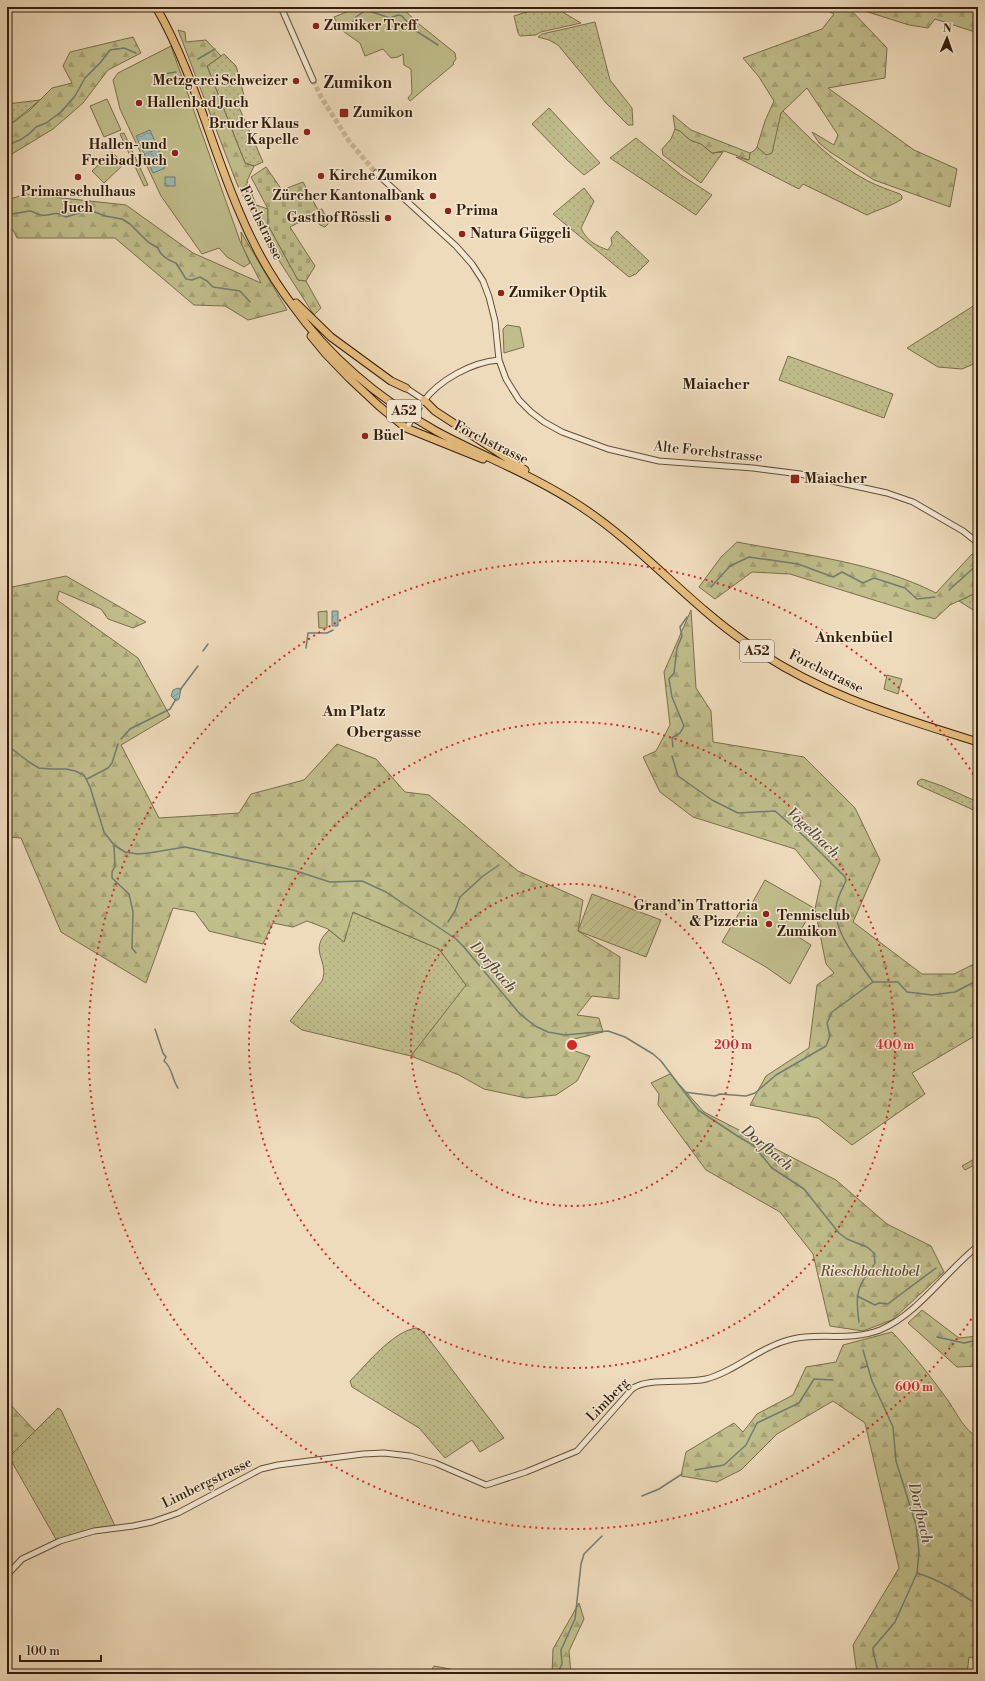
<svg xmlns="http://www.w3.org/2000/svg" width="985" height="1681" font-family="'Libre Bodoni',serif">
	<style>
		.grass { fill: url(#grass-dots); stroke: #7a6e4c }
		.forest { fill: url(#forest-firs); stroke: #7a6e4c }
		.cemetery { fill: url(#cemetery-stones); stroke: #7a6e4c }
		.park { fill: #c0be8b; stroke: #7a6e4c }
		.garden { fill: url(#garden-furrows); stroke: #7a6e4c }
		.water { fill: url(#water-waves); stroke: #727c73 }
		.lines { fill: none; stroke-linecap: round; stroke-linejoin: round }
		.stream { stroke: #727c73; stroke-width: 1.5 }
		.tertiary-tunnel { stroke: #c9b598; stroke-width: 5; stroke-dasharray: 5 2.5; stroke-linecap: butt }
		.tertiary-casing { stroke: #624d38; stroke-width: 7 }
		.trunk-casing { stroke: #341e0c; stroke-width: 9 }
		.tertiary { stroke: #f4e8d3; stroke-width: 5 }
		.trunk { stroke: #e7be7e; stroke-width: 7 }
		.tertiary-bridge-casing { stroke: #624d38; stroke-width: 7; stroke-linecap: butt }
		.tertiary-bridge { stroke: #f4e8d3; stroke-width: 5 }
		.ring { fill: none; stroke: #d62828; stroke-width: 2; stroke-dasharray: 2 4 }
		.poi-dot { fill: #8f2418; stroke: #f4e8d3; stroke-width: 1.5 }
		.labels { text-anchor: middle; dominant-baseline: central; stroke-width: 3; stroke-linejoin: round; paint-order: stroke }
		.shield { fill: #f4e8d3; stroke: #6e5b48; stroke-width: 1 }
		.shield-label { font-size: 13px; font-weight: bold; fill: #341e0c }
		.poi-label { font-size: 14px; font-weight: bold; fill: #341e0c; stroke: #f4e8d3; text-anchor: start }
		.street-label { font-size: 14px; fill: #341e0c; stroke: #f4e8d3 }
		.park-label { font-size: 14px; font-style: italic; fill: #5e4e32; stroke: #f4e8d3 }
		.neighbourhood-label { font-size: 15px; font-weight: bold; fill: #341e0c; stroke: #f4e8d3 }
		.water-label { font-size: 15px; font-style: italic; fill: #534d3f; stroke: #f4e8d3 }
		.quarter-label { font-size: 16px; font-weight: bold; fill: #341e0c; stroke: #f4e8d3 }
		.centre { fill: #d62828; stroke: #f4e8d3; stroke-width: 2 }
		.ring-label { font-size: 12px; text-anchor: middle; font-weight: bold; fill: #d62828; stroke: #f4e8d3; stroke-width: 3; stroke-linejoin: round; paint-order: stroke }
	</style>
	<defs>
		<pattern id="grass-dots" width="8" height="8" patternUnits="userSpaceOnUse"><rect width="8" height="8" fill="#c0be8b"/><path d="M2 2h.1M6 6h.1" fill="none" stroke="#a6a377" stroke-width="1.8" stroke-linecap="round"/></pattern>
		<pattern id="forest-firs" width="22" height="20" patternUnits="userSpaceOnUse"><rect width="22" height="20" fill="#c0be8b"/><path d="M5 1l3.5 6h-7zM16 11l3.5 6h-7z" fill="#a6a377"/></pattern>
		<pattern id="cemetery-stones" width="16" height="16" patternUnits="userSpaceOnUse"><rect width="16" height="16" fill="#c0be8b"/><path d="M2 7V4a2 2 0 0 1 4 0v3zM10 15v-3a2 2 0 0 1 4 0v3z" fill="#a6a377"/></pattern>
		<pattern id="garden-furrows" width="10" height="10" patternUnits="userSpaceOnUse"><rect width="10" height="10" fill="#c0be8b"/><path d="M-1 1l2-2M0 10L10 0M9 11l2-2" fill="none" stroke="#a6a377"/></pattern>
		<pattern id="water-waves" width="16" height="10" patternUnits="userSpaceOnUse"><rect width="16" height="10" fill="#9bbab7"/><path d="M0 5q4-4 8 0t8 0" fill="none" stroke="#869f9c"/></pattern>
	</defs>
	<rect width="100%" height="100%" fill="#eedbbb"/>
	<filter id="stains"><feTurbulence type="fractalNoise" baseFrequency=".005" numOctaves="4"/><feColorMatrix values="0 0 0 0 .2 0 0 0 0 .09 0 0 0 0 .02 0 0 0 .5 -.17"/></filter>
	<radialGradient id="worn" r=".72"><stop offset=".6" stop-color="#630" stop-opacity="0"/><stop offset="1" stop-color="#630" stop-opacity=".3"/></radialGradient>
	<path class="grass" d="M542,7H561L564,13L581,23L541,32L536,35L520,36L518,33L514,16Z
		M595,22L610,80L632,108L633,125H628L606,103L558,45L549,40L538,37L542,34Z
		M224,54L236,66L246,103L238,105L263,162L254,166L245,163L207,66Z
		M40,100L7,127V104Z
		M549,108L600,163L584,175L567,160L532,124Z
		M783,111C809,138 835,164 868,181C878,186 889,190 900,194L902,196V199C890,207 879,209 867,215L803,184L799,189L736,157L748,160L750,153L755,150L757,147L766,154L781,113Z
		M675,129L680,131L690,140L701,144L712,153L723,152L701,183L663,155L662,149L671,139Z
		M636,138L681,175L712,195L696,215L610,158Z
		M584,188L594,201L581,228C586,240 596,246 608,250L612,244L611,238L617,231L649,261L636,274L629,277L553,214Z
		M978,303V362L962,369L938,367L907,348Z
		M788,356L893,394L884,418L779,380Z
		M978,592V613L959,601Z
		M922,779L942,786L978,802V812L920,786L917,784L918,781Z
		M352,912L439,949L467,986L411,1056L302,1030L290,1021L322,981C330,960 307,951 329,930L344,942Z
		M416,1328L421,1330L425,1334L504,1438L480,1452L472,1440L445,1458L419,1428L352,1387L350,1381C367,1364 392,1332 416,1328Z
		M58,1408L61,1410L115,1526L57,1541L9,1457Z"/>
	<path class="forest" d="M820,7H848L887,48L885,78L828,88L914,150L957,169L950,207L874,180L830,152L819,143L812,132L834,145L838,135L807,88L781,113L772,153L766,155L757,147L765,121L774,101L759,77L743,58L822,29L834,14Z
		M852,7H978V33L935,19L928,28L909,25Z
		M178,30L185,32L186,42L206,40L221,56L207,66L245,163L254,166L247,181L256,205L268,209V225L298,280L306,281L321,308L314,315L262,234L237,184Z
		M133,37L141,53L108,70L83,103L53,129L7,157V127L30,110L52,88L72,83L63,66L70,52Z
		M673,115L691,130L750,153L749,160L724,151L712,153L701,144L690,140L680,131L675,129Z
		M26,194L126,205L193,253L261,283L242,246L241,232L287,310L248,320L225,306L194,305L115,238H17L13,230L7,231V200Z
		M737,542C804,555 875,562 936,593L972,554L978,558V592L950,605L935,619L790,574L752,572L715,599L699,587L721,557Z
		M66,576L146,622L133,628L108,619L101,609L59,591L57,600L138,658L170,716L121,745L159,818L239,813L251,794L304,780L337,744L376,759L405,792L429,795L518,871L583,900L578,931L620,957L619,999L592,996L577,1015L599,1018L603,1032L570,1040L569,1049L590,1056L577,1081L556,1095L526,1098L484,1089L459,1075L411,1056L466,985L439,949L353,912L344,942L328,929L307,921L293,927L273,923L263,944L209,931L195,912L173,908L146,983L61,932L21,838L7,837V588Z
		M691,610L696,688L711,711L713,742L804,757L855,808L880,860L853,922L922,974H954L978,962V1034L912,1073L925,1094L852,1145L818,1118L750,1105L766,1076L809,1048L817,985L834,973L826,964L815,909L821,881L795,849L693,817L660,792L643,757L656,751L670,725L664,672Z
		M670,1074L704,1112L836,1180L887,1224L931,1246L944,1272L892,1320L863,1331L830,1326L813,1254L780,1212L706,1170L658,1105L659,1094L651,1083Z
		M922,1310L959,1338L978,1336V1366L957,1367L908,1323Z
		M892,1332C913,1354 932,1378 949,1402C959,1417 963,1428 978,1438V1659L969,1657L967,1674H857L853,1645L899,1568L865,1423L833,1401L777,1434L741,1470L717,1482L681,1476L686,1452L734,1423L743,1432L757,1414L793,1395L806,1367L836,1362L843,1345Z
		M7,1401L35,1431L9,1457L12,1463L7,1466Z
		M579,1603L584,1619L569,1651L571,1674H552L553,1649Z
		M434,1666L450,1669L463,1674H429Z"/>
	<path class="cemetery" d="M266,167L282,190L303,182L318,210L322,209L329,223L325,227L320,225L313,215L290,227L315,266L306,281L298,280L268,225V209L251,177Z"/>
	<path class="park" d="M359,7H401L419,24L455,53L456,59L453,63L454,64L410,101L408,98L412,93L411,69L404,65L403,54L398,57L391,58L383,49L365,56L360,43L340,29L334,17Z
		M171,46L240,241L250,263L244,267L227,257L219,248L202,254L161,196L120,109L113,80L118,73Z
		M107,99L121,130L104,137L90,106Z
		M124,133L148,185L144,186L120,134Z
		M112,152L124,164L104,183L92,171Z
		M507,325L520,327L524,347L504,353L503,329Z
		M327,611V628H319L318,612Z
		M887,675L902,679L898,694L884,689Z
		M765,880L814,908L797,936L811,945L790,984L766,967L722,942L745,903L751,905Z
		M978,1157V1163L965,1170L962,1166Z"/>
	<path class="garden" d="M592,894L661,920L646,957L578,931Z"/>
	<path class="water" d="M150,130L156,144L152,149L148,145L150,152L158,149L165,168L153,173L136,136Z
		M165,177H175V186H165Z
		M332,611H338V626H332Z
		M178,688L181,689L179,699L176,701L171,696L173,690Z"/>
	<g class="lines">
		<path class="stream" d="M350,27L356,17L366,10L390,18L398,15L402,16L413,29L438,45
			M198,59L215,49
			M164,74L176,72
			M7,145L20,140L29,134L36,127L46,123L61,112L75,96L85,78L100,63L110,50L124,48L136,53
			M7,214C15,214 22,212 29,211C34,211 37,215 41,215C53,217 53,209 66,217L79,213L95,212L105,216L122,219L130,224L148,242L158,248C160,255 169,261 176,263L186,279L192,280L200,277L207,281L213,287L240,291L250,302
			M711,587L730,566L749,557L798,564L833,577L842,572L863,583L874,578L905,588L917,599L935,597
			M949,590L978,564
			M306,648L308,633H327L333,630
			M203,651L208,644
			M180,690L198,666
			M121,739L130,729L170,709L176,699
			M7,745L29,762L39,768L51,769H66L75,771L84,775L90,787L104,832L114,845L125,852L138,854L149,853L185,847L293,870L330,882L362,881L386,892L456,939L463,946L520,1014L535,1026L548,1032L565,1035L608,1031L625,1037L653,1054L661,1061L698,1110L739,1137L753,1145L772,1168L804,1189L839,1233L847,1239L867,1247L874,1253L875,1263C872,1269 867,1273 864,1279C855,1292 857,1307 859,1322
			M673,747L672,738L680,733L684,726L672,697L669,679L674,673L677,648L682,636L680,627L687,617
			M672,756L678,776L712,800L738,813L775,811L806,838L845,877L846,881C842,889 837,898 836,907C833,932 859,962 873,982
			M87,779L108,768L112,763L118,744
			M114,845L115,866L112,872V878L129,894L133,912L132,948L136,953
			M448,922L455,911L460,897L483,876L499,865
			M155,1029L163,1053L166,1057L164,1061C173,1068 171,1078 178,1088
			M684,1092L715,1096L720,1094L746,1096L755,1093L776,1075L826,1046L830,1036L827,1023L832,1012L873,982H898L907,992L932,995L955,992L978,980
			M857,1296L875,1305L879,1303L888,1304L893,1300L936,1268
			M937,1337L964,1343L978,1340
			M863,1350L872,1381L893,1427L896,1461L916,1525L919,1552L917,1573L895,1622L873,1648C873,1657 878,1665 878,1674
			M861,1368L867,1366
			M695,1470L724,1465L746,1445L757,1423L799,1403L814,1379L833,1380
			M642,1496L659,1489L682,1474
			M917,1573C940,1580 958,1592 978,1605
			M557,1674L562,1664L561,1650L575,1619L581,1564L584,1554L602,1536"/>
		<path class="tertiary-tunnel" d="M313,80L321,97L349,141L376,173"/>
		<defs>
			<path id="tertiary" d="M281,7L313,80
				M376,173L456,246L472,264L483,281L489,297L495,321L499,360L506,379L519,400L531,412L544,422L562,432L608,449L659,461L753,468L800,474L887,493L913,502L963,531L978,543
				M406,388L424,400
				M423,402C439,380 472,362 499,360
				M7,1575L22,1559L60,1541L94,1531L133,1526L152,1522L178,1513L261,1469L278,1465L363,1454L384,1453L410,1456L435,1463L486,1485L526,1472L577,1451L632,1389C646,1377 686,1384 706,1379C733,1372 755,1351 782,1342C813,1330 846,1343 880,1330C918,1314 946,1271 978,1246"/>
			<path id="trunk" d="M156,7C193,71 210,143 239,211C253,245 271,277 293,306C330,358 381,400 436,431C484,457 535,476 580,506C640,545 686,601 745,642C817,694 895,716 978,742
				M296,303L331,337L391,381L406,388
				M311,336L325,353L349,378L379,406L406,428L483,459
				M424,400L435,411L525,470"/>
		</defs>
		<use href="#tertiary" class="tertiary-casing"/>
		<use href="#trunk" class="trunk-casing"/>
		<use href="#tertiary" class="tertiary"/>
		<use href="#trunk" class="trunk"/>
		<defs>
			<path id="tertiary-bridge" d="M409,424L420,406"/>
		</defs>
		<use href="#tertiary-bridge" class="tertiary-bridge-casing"/>
		<use href="#tertiary-bridge" class="tertiary-bridge"/>
	</g>
	<g class="ring">
		<circle cx="572" cy="1045" r="161"/>
		<circle cx="572" cy="1045" r="323"/>
		<path d="M978 1309A484 484 0 1 1 978 781"/>
	</g>
	<g class="poi-dot">
		<circle cx="316" cy="26" r="4"/>
		<circle cx="296" cy="81" r="4"/>
		<circle cx="139" cy="103" r="4"/>
		<rect x="339" y="108" width="10" height="10" rx="2"/>
		<circle cx="307" cy="132" r="4"/>
		<circle cx="175" cy="153" r="4"/>
		<circle cx="321" cy="176" r="4"/>
		<circle cx="78" cy="177" r="4"/>
		<circle cx="433" cy="196" r="4"/>
		<circle cx="448" cy="211" r="4"/>
		<circle cx="388" cy="218" r="4"/>
		<circle cx="462" cy="234" r="4"/>
		<circle cx="501" cy="293" r="4"/>
		<circle cx="365" cy="436" r="4"/>
		<rect x="790" y="474" width="10" height="10" rx="2"/>
		<circle cx="766" cy="914" r="4"/>
		<circle cx="769" cy="924" r="4"/>
	</g>
	<g class="labels">
		<g class="shield">
			<rect x="387" y="400" width="34" height="22" rx="3"/>
			<rect x="740" y="640" width="34" height="22" rx="3"/>
		</g>
		<g class="shield-label">
			<text x="404" y="411">A52</text>
			<text x="757" y="651">A52</text>
		</g>
		<g class="poi-label">
			<text x="324" y="26">Zumiker Treff</text>
			<text x="288" y="81" text-anchor="end">Metzgerei Schweizer</text>
			<text x="147" y="103">Hallenbad Juch</text>
			<text x="353" y="113">Zumikon</text>
			<text x="299" y="124" text-anchor="end">Bruder Klaus<tspan x="299" dy="16">Kapelle</tspan></text>
			<text x="167" y="145" text-anchor="end">Hallen- und<tspan x="167" dy="16">Freibad Juch</tspan></text>
			<text x="329" y="176">Kirche Zumikon</text>
			<text x="78" y="192" text-anchor="middle">Primarschulhaus<tspan x="78" dy="16">Juch</tspan></text>
			<text x="425" y="196" text-anchor="end">Zürcher Kantonalbank</text>
			<text x="456" y="211">Prima</text>
			<text x="380" y="218" text-anchor="end">Gasthof Rössli</text>
			<text x="470" y="234">Natura Güggeli</text>
			<text x="509" y="293">Zumiker Optik</text>
			<text x="373" y="436">Büel</text>
			<text x="804" y="479">Maiacher</text>
			<text x="758" y="906" text-anchor="end">Grand’in Trattoria<tspan x="758" dy="16">&amp; Pizzeria</tspan></text>
			<text x="777" y="916">Tennisclub<tspan x="777" dy="16">Zumikon</tspan></text>
		</g>
		<g class="street-label">
			<text transform="translate(261 223) rotate(64)">Forchstrasse</text>
			<text transform="translate(491 443) rotate(26)">Forchstrasse</text>
			<text transform="translate(708 452) rotate(6)">Alte Forchstrasse</text>
			<text transform="translate(826 672) rotate(26)">Forchstrasse</text>
			<text transform="translate(608 1400) rotate(-46)">Limberg</text>
			<text transform="translate(207 1483) rotate(-26)">Limbergstrasse</text>
		</g>
		<g class="park-label">
			<text x="870" y="1272">Rieschbachtobel</text>
		</g>
		<g class="neighbourhood-label">
			<text x="716" y="384">Maiacher</text>
			<text x="854" y="637">Ankenbüel</text>
			<text x="354" y="711">Am Platz</text>
			<text x="384" y="732">Obergasse</text>
		</g>
		<g class="water-label">
			<text transform="translate(813 833) rotate(43)">Vogelbach</text>
			<text transform="translate(493 967) rotate(49)">Dorfbach</text>
			<text transform="translate(767 1148) rotate(40)">Dorfbach</text>
			<text transform="translate(920 1513) rotate(77)">Dorfbach</text>
		</g>
		<g class="quarter-label">
			<text x="358" y="83">Zumikon</text>
		</g>
	</g>
	<circle cx="572" cy="1045" r="6" class="centre"/>
	<g class="ring-label">
		<text x="733" y="1049">200 m</text>
		<text x="895" y="1049">400 m</text>
		<text x="914" y="1391">600 m</text>
	</g>
	<rect width="985" height="1681" fill="none" stroke="#eedbbb" stroke-width="24"/>
	<rect x="8" y="8" width="969" height="1665" fill="none" stroke="#341e0c" stroke-width="2"/>
	<rect x="12" y="12" width="961" height="1657" fill="none" stroke="#341e0c"/>
	<g transform="translate(947 38) rotate(2)" stroke="#f4e8d3" stroke-width="3" paint-order="stroke">
	<path d="M0-3L7 15L0 10L-7 15Z" fill="#341e0c"/>
	<text y="-6" font-size="11" font-weight="bold" text-anchor="middle" fill="#341e0c">N</text>
	</g>
	<path d="M20 1655v6h81v-6" fill="none" stroke="#341e0c" stroke-width="2"/>
	<text x="26" y="1655" font-size="12" fill="#341e0c" stroke="#f4e8d3" stroke-width="3" paint-order="stroke">100 m</text>
	<rect width="100%" height="100%" filter="url(#stains)"/>
	<rect width="100%" height="100%" fill="url(#worn)"/>
</svg>
